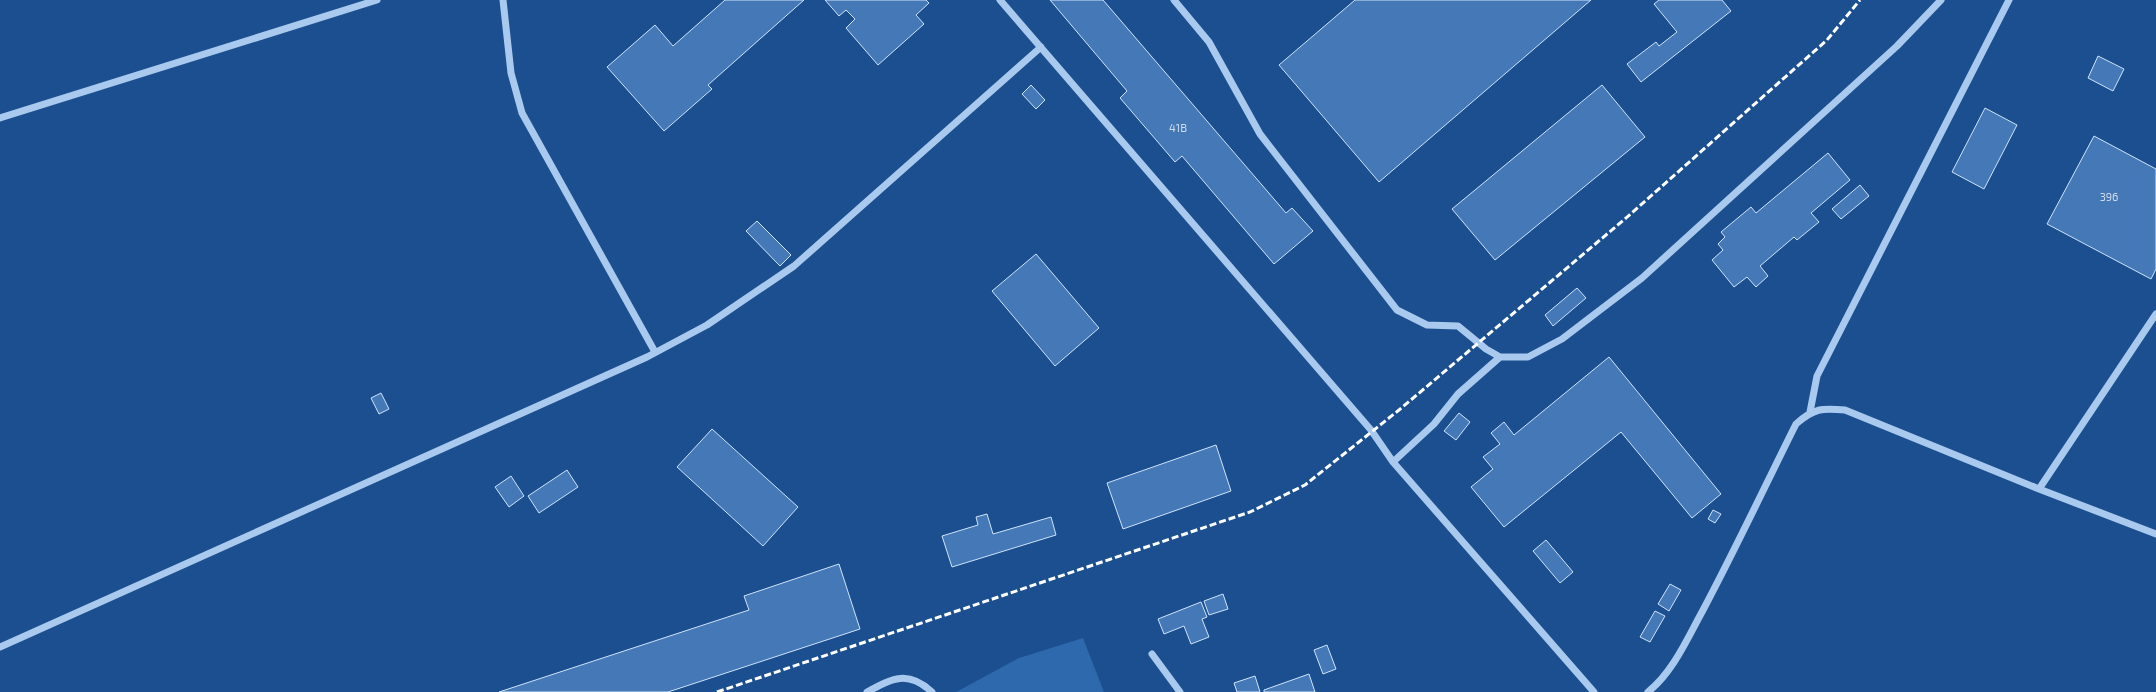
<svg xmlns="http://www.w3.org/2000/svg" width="2156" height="692" font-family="'Exo 2',sans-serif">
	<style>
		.green { fill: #2e69ad }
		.building { fill: #4478b7; stroke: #cfe3fa }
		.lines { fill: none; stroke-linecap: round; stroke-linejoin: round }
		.minor { stroke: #a9c9ee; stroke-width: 7 }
		.rail { stroke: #fff; stroke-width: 3; stroke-dasharray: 7 3; stroke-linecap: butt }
		.labels { text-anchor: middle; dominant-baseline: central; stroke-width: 3; stroke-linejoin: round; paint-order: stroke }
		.number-label { font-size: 11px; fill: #d0dded }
	</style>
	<rect width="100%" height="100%" fill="#1b4f8f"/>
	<path class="green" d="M1083,638L1104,692H956L1019,658Z"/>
	<path class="building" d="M725,0H804L708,85L712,89L664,131L607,67L655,25L673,46Z
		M825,0H926L929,3L916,15L924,24L878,65L846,28L855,19L846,10L839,16Z
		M1050,0H1103L1286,213L1292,208L1313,231L1274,264L1182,156L1175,162L1120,98L1127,91Z
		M1355,0H1591L1379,182L1279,65Z
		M1659,0H1722L1731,11L1641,82L1627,64L1656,42L1659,46L1677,32L1654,4Z
		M2098,56L2124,69L2113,91L2088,78Z
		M1031,85L1045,100L1036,109L1022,94Z
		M1602,85L1645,137L1495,260L1452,209Z
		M1985,108L2017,125L1984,189L1952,172Z
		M2094,136L2156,169V269L2151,279L2047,224Z
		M1828,153L1850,180L1811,213L1819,222L1797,240L1794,237L1760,266L1768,276L1756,287L1747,277L1734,287L1712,260L1723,250L1718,244L1725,237L1721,232L1751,207L1756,213Z
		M1860,185L1869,196L1841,219L1832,209Z
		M757,221L791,255L780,266L746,231Z
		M1036,254L1099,328L1055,366L992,291Z
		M1577,288L1586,298L1553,326L1545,315Z
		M1609,357L1721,494L1692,518L1621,432L1504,527L1471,487L1493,469L1483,457L1500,444L1491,433L1504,422L1514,435Z
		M381,393L389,409L379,414L371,398Z
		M1459,413L1470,422L1456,440L1444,431Z
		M712,429L798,507L763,546L677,467Z
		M1216,445L1231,491L1123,529L1107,483Z
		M567,470L578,487L539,513L528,496Z
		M511,476L524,496L509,507L495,487Z
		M1713,510L1721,514L1715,523L1708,519Z
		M987,514L993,534L1051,517L1056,535L952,567L942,536L978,525L976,517Z
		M1546,540L1573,572L1560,583L1533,551Z
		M839,564L860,629L668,692H499L749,610L744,596Z
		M1670,584L1681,590L1669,611L1658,604Z
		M1223,594L1228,609L1209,615L1204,601Z
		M1201,602L1207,617L1202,619L1209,637L1191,644L1184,626L1164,634L1158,619Z
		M1655,611L1665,616L1650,642L1640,637Z
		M1327,645L1336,669L1323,674L1314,650Z
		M1309,674L1315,692H1264V690Z
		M1255,676L1260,692H1237L1234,683Z"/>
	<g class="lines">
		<path class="minor" d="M503,0L511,73L522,113L655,352
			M1000,0L1371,430L1393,462L1594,692
			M1174,0L1209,42L1260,134L1397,310L1427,325L1458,326L1486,349L1500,357H1528L1562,339L1642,278L1897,46L1941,0
			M0,118L377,0
			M1810,412L1817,376L2009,0
			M1393,462L1434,424L1458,394L1500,357
			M2039,489L2156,314
			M0,647L647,357L707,325L794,266L1041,47
			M1152,654L1180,692
			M867,692C893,678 908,670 932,692
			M1648,692C1673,672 1687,639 1702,612C1735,550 1765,486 1796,424C1814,408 1822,408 1845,410L2039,489L2156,534"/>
		<path class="rail" d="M717,692L1250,512L1305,485L1399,410L1626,218L1827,40L1860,0"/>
	</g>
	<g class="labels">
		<g class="number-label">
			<text x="1178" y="127">41В</text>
			<text x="2109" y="196">396</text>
		</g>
	</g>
</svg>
